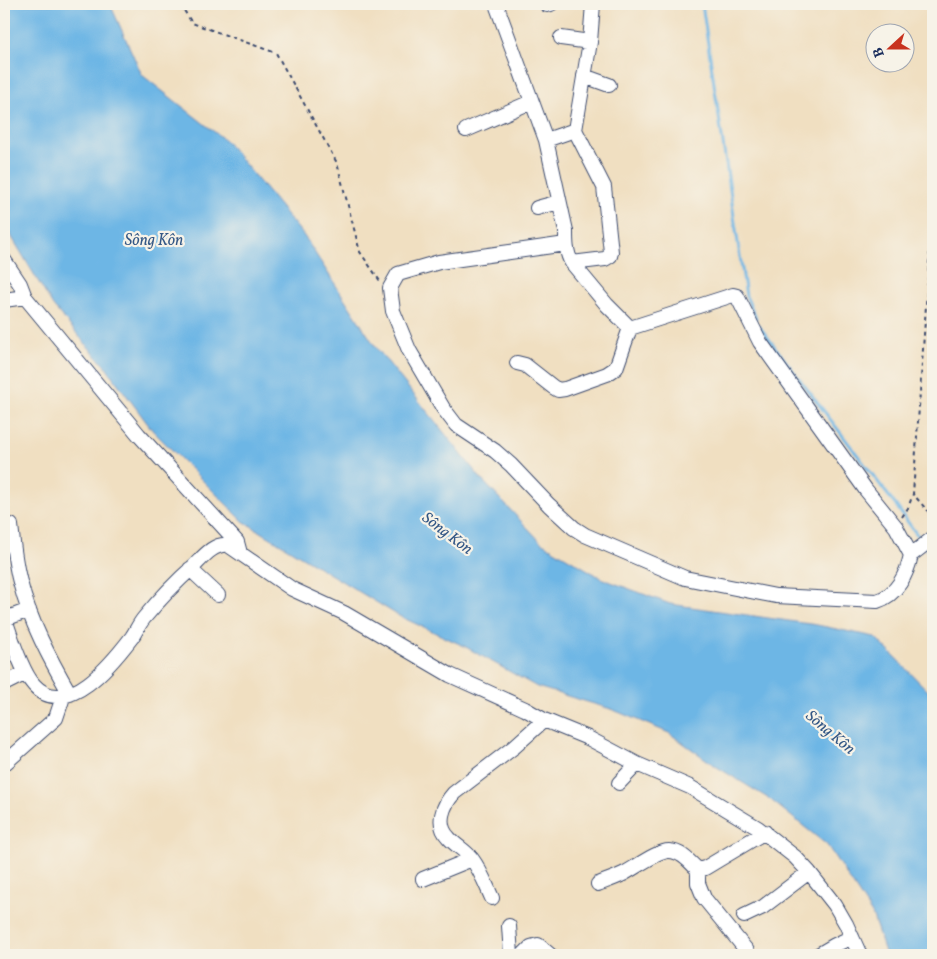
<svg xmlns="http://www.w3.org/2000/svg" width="937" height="959" font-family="Vollkorn,serif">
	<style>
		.water { fill: #6db6e5; stroke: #4472a2 }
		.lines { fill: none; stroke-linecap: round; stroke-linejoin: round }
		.stream { stroke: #6db6e5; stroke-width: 3 }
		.minor-casing { stroke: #3b496d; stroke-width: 16 }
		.path { stroke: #3b496d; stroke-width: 2; stroke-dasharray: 4 4; stroke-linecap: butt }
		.minor { stroke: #fff; stroke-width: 14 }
		.labels { text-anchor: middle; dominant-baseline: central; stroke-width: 4.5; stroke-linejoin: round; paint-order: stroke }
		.water-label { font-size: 16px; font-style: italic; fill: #345886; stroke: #f7f3e8 }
	</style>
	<rect width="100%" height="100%" fill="#f7f3e8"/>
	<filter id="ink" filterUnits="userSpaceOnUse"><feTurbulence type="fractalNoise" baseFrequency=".02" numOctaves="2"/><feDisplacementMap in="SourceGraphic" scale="10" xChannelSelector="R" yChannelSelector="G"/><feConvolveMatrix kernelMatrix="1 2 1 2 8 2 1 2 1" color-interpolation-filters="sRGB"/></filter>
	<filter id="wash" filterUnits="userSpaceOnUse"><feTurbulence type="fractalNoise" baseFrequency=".0096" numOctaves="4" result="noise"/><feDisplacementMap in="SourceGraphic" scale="20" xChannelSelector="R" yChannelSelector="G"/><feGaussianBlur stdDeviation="1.12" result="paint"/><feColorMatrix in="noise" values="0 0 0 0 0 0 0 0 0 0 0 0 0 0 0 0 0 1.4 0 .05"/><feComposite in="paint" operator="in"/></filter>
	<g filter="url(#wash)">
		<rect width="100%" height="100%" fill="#f0dfc1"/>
		<path class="water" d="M4,4H110L142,75L226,141L304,236L375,346L482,480L541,542L603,579L670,604L817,625L875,637L933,696V955H886L872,914L827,845L771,800L717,767L669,733L611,709L537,687L464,646L399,616L243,521L153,431L104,365L53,306L4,224Z"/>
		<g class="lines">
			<path class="stream" d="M702,4L746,296L756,318
				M759,326L891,499L923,543
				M926,548L933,557"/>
		</g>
	</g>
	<g filter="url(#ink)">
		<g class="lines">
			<defs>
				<path id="minor" d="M496,4L546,140
					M593,4L590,42L575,130L546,140L566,231C566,243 566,253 572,263L607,305L630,328L733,295L737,296L760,342L866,490L896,527L911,555
					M547,5L551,4
					M561,38L590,42
					M584,76L609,85
					M466,130L531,102
					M537,208L559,202
					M566,244L439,262L398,274L390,288L393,311L409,350L443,408L456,425L495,451L511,465L549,505L574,528L585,535L685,578L700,581L776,596L877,601C897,595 907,574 911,555L933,538
					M4,260L20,284L25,297L139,435L237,542L240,553
					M572,263L605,259L610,256L611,252L604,187L575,130
					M4,300L25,297
					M517,363L525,365L553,387L558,390L565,389L607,374L616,368L630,328
					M11,525C13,544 15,564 20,582C30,622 50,659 70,694
					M190,569L218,595
					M4,616C10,634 21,671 34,685C66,721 113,662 132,637C136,631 139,624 144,618C159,600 176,582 194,566C203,557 214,543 228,545L292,589L344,613L450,675L525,709L544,720L588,738L637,764L690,787L758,828L795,857L809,872L835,905L846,924L860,955
					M5,619L29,610
					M4,684L26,673
					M4,764L56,718L63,697
					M619,783L637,764
					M698,870V883L704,898L747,951
					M423,879L472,859
					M598,884C606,881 615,878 623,874C635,868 657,851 669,851C681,851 690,862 698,870L705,868L765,832
					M492,898C486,885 481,871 472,859C466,851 456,846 449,838C435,824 443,805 454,793L514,747L544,720
					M744,916L763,907L809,872
					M509,926L511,955
					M523,955L531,947L538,945L550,955
					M818,955L835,945L852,937"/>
			</defs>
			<use href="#minor" class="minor-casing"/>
			<path class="path" d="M180,4L192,23L276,53L337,163L360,252L380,281
				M933,204L913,494L933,517
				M902,517L908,508L913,494"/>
			<use href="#minor" class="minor"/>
		</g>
	</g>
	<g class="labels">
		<g class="water-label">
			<text x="154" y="241">Sông Kôn</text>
			<text transform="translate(447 534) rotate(37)">Sông Kôn</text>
			<text transform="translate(830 733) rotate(40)">Sông Kôn</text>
		</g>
	</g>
	<rect width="937" height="959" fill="none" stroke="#f7f3e8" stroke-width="20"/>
	<g transform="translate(890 48) rotate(249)"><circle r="24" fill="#f7f3e8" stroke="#9fa5b1"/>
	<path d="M0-4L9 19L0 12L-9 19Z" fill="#c8321e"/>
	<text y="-8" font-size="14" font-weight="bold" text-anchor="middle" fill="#1b2f5e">B</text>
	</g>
</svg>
